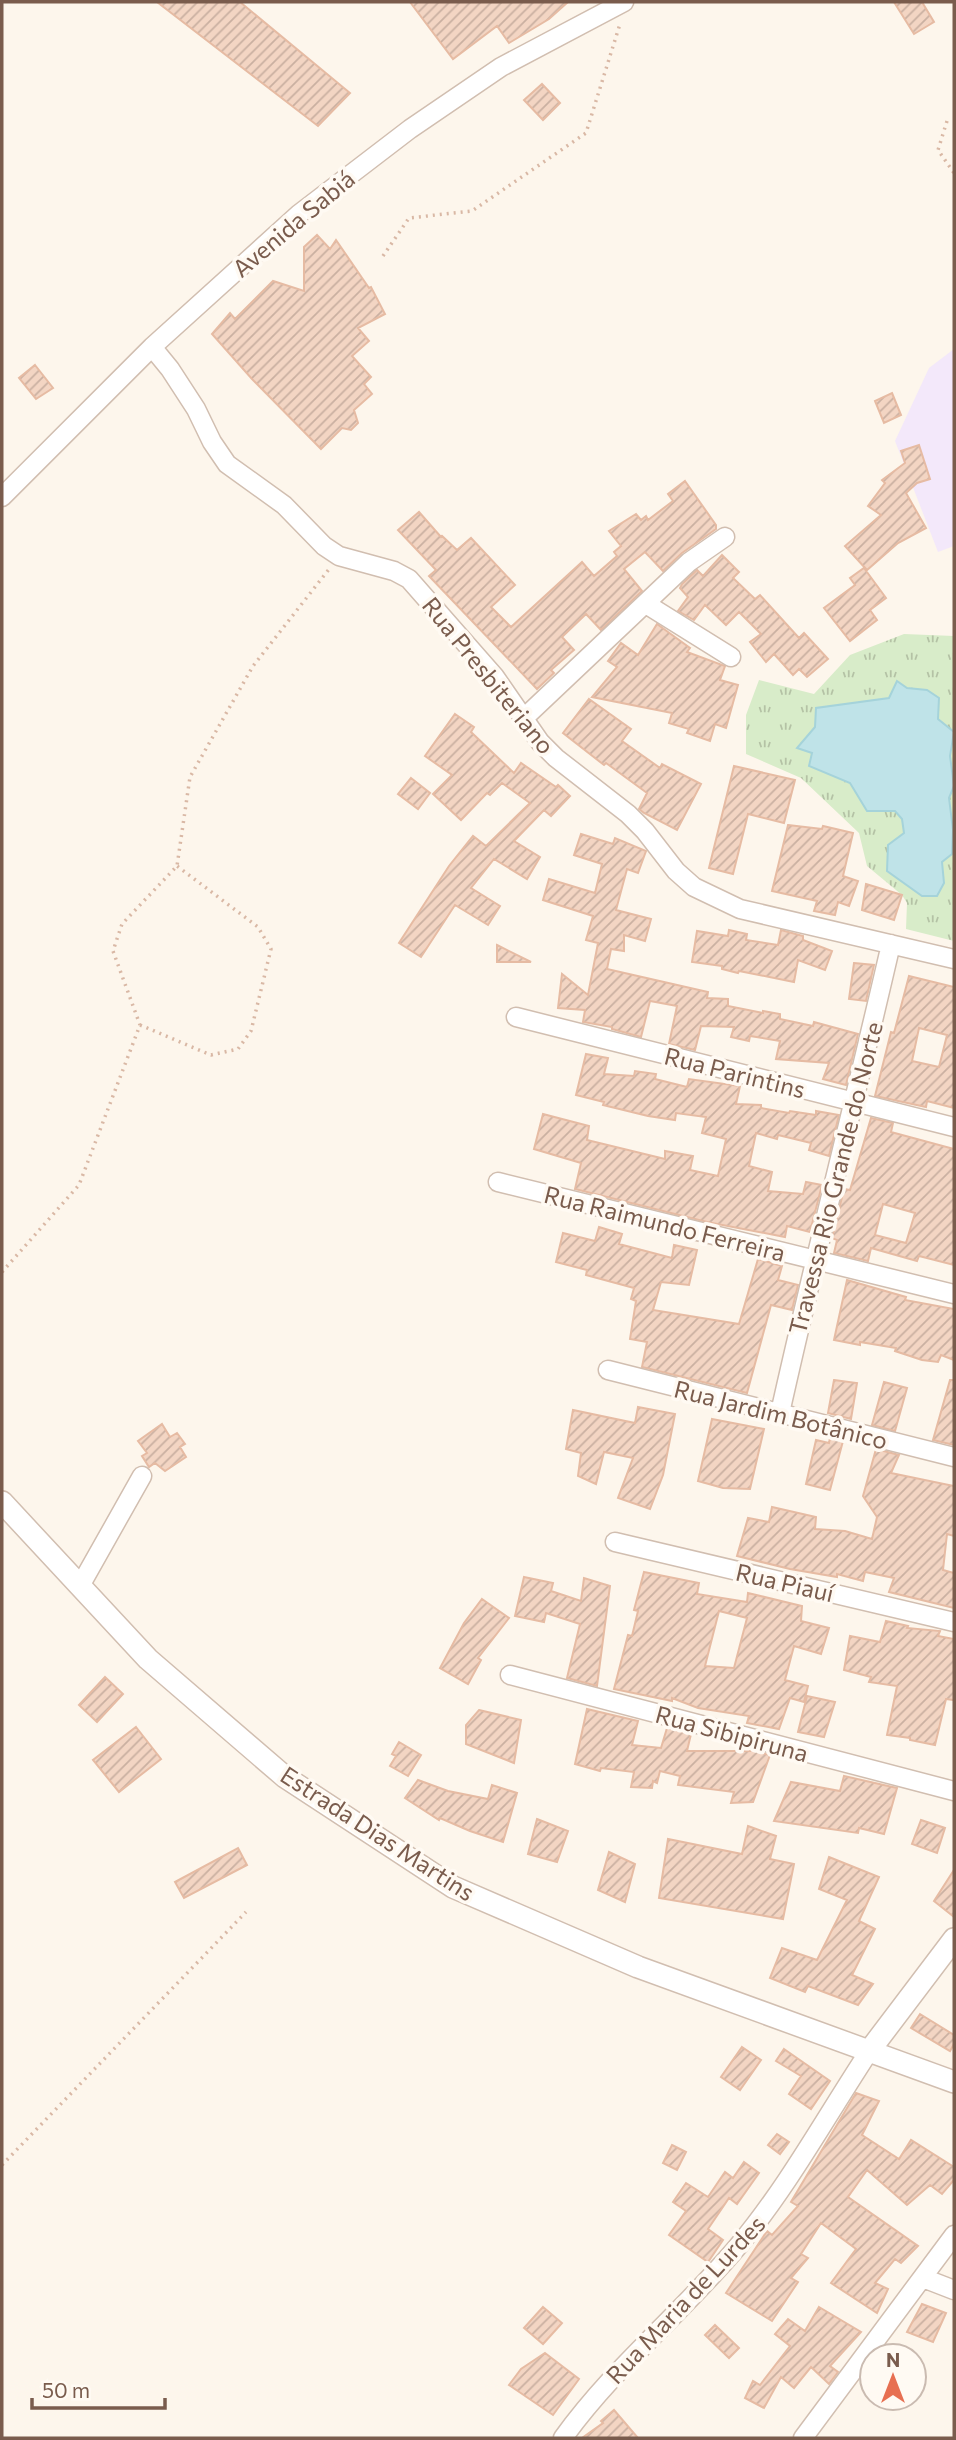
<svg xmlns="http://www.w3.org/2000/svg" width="956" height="2440" font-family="Commissioner,sans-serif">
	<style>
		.education { fill: #f3e8fa }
		.park { fill: url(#park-tufts) }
		.water { fill: #bfe3e8; stroke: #a5d3da; stroke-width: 2 }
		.building { fill: url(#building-hatch); stroke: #e6bba3; stroke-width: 2; fill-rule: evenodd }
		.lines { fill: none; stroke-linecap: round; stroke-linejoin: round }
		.minor-casing { stroke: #d1beb0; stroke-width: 21 }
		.tertiary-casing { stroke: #d1beb0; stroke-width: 24 }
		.path { stroke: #d9b8a5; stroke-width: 3.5; stroke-dasharray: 2 5; stroke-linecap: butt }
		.minor { stroke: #fff; stroke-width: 18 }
		.tertiary { stroke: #fff; stroke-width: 21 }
		.labels { text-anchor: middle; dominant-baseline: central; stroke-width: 7; stroke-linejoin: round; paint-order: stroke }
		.street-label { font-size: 24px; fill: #7a5c4d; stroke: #fffaf3 }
	</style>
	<defs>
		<pattern id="park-tufts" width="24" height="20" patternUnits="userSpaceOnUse" patternTransform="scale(1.75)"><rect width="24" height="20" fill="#d8ecc9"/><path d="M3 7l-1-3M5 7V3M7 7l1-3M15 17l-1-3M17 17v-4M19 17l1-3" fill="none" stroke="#b4c2a5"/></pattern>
		<pattern id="building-hatch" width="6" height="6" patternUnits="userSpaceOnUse" patternTransform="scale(1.75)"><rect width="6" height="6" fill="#f3d5c3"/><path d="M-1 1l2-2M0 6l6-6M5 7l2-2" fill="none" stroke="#cab0a1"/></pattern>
	</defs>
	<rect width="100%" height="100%" fill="#fdf6ec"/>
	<path class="education" d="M954,349V546L938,552L895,441L929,368Z"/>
	<path class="park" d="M904,634L954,636V941L906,929L907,903L902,895L867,866L859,833L801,778L746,754V715L759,680L814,694L850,655Z"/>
	<path class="water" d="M897,681L907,688L927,690L939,698L938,719L954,732L950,756L954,786L949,798L953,830L952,854L942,862L944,883L937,896H922L887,871L888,845L904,833L902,819L895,811H867L850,783L809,766L812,753L797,748L815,727L816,708L889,698Z"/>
	<path class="building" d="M157,2H240L350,93L318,126Z
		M410,2H568L549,19L509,43L497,26L453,59Z
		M894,2H922L934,22L914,34Z
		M542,84L560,103L543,120L524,100Z
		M317,235L330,249L336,240L369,288L371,287L385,314L358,328L369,341L352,356L371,377L364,384L372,394L354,410L358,423L351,430L342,428L321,449L252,379L212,334L230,313L235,319L273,281L304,291V247Z
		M35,365L53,388L36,399L19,378Z
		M892,393L901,415L884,423L875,401Z
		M919,445L930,479L917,483L906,493L926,528L898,543L867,570L845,546L881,515L868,506L885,483L882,480L905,463L901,451Z
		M685,481L716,525V529L682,553L663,571L645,552L624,569L642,591L601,630L586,614L562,637L574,650L551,670L554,673L537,689L429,576L436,570L398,530L419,512L441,537L442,536L457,550L471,538L515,585L491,607L511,627L582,562L594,576L617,556L614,552L621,546L609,531L636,514L641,520L646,516L648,520L673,501L668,494Z
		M722,555L739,572L733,578L755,599L760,595L799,638L804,633L828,659L807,677L799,669L793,675L774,654L766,662L750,642L761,634L739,612L726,625L705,605L694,620L678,611L688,597L680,588L682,584L697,570L703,576Z
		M864,568L886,598L870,610L877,620L850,641L824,608L855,585L850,578Z
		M657,624L690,648L687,652L725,666L720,680L738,685L726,728L715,724L710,741L687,733L689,729L669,723L672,713L592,697L617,667L608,661L621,643L638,655Z
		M589,699L631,729L622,741L660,768L662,764L701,784L677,830L644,813L639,809L647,793L606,763L604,765L563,733Z
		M455,714L474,727L471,732L514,773L521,763L556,787L558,785L570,796L551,816L544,810L514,841L540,857L527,879L494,859L471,888L500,906L488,925L455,905L421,957L399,943L449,866L473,836L486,846L530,803L502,783L490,795L487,793L461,820L433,794L452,775L425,756Z
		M734,766L795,780L784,823L748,814L733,874L709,868Z
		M411,778L430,793L418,809L398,794Z
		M788,825L822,829L823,826L853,833L843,876L858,881L849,906L838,902L835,915L814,911L817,901L772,891Z
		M581,834L613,844L615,838L646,851L638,873L627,869L616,910L651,919L645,941L624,935V951L611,949L607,969L708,992L707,998L728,999V1006L763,1013V1011L780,1014V1019L813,1026L814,1022L858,1034L846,1085L823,1079L829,1063L776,1059L780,1041L750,1036L749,1041L731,1037L734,1027L701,1026L695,1050L669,1044L677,1006L650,1001L641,1037L612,1029V1027L583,1022L585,1010L558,1008L562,974L588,995L598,943L586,940L593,916L543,900L549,879L595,893L602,864L574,855Z
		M866,884L902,895L894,920L862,910Z
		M729,930L747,934L746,940L778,945L781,930L803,936V940L832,951L825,970L798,960L794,982L739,971L738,973L722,969V966L692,962L697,931L728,936Z
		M497,945L531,962H497Z
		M854,963L874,965L866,1001L849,999Z
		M909,976L954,987V1108L927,1101L926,1107L875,1096L891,1032L894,1033ZM919,1028L947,1035L939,1067L912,1061Z
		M586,1054L608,1058L604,1074L634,1076L635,1071L656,1074L655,1079L687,1087L689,1079L740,1086L736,1104L761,1105V1108L789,1113L790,1111L816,1115V1111L839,1115L829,1156L809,1150L811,1143L778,1135L777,1139L756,1133L749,1166L772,1172L768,1191L803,1194L806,1182L822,1185L810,1232L787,1226L785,1237L707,1222L575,1189L581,1163L534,1149L543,1114L589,1126L587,1140L665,1159V1151L693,1156L690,1170L718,1176L726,1139L702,1133L706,1117L676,1113L675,1120L648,1116L603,1105L604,1102L576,1095Z
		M871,1118L893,1123L891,1132L954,1149V1265L919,1256L917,1261L871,1248L868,1261L834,1253L837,1240L832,1238L844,1189L850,1190ZM883,1204L915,1213L906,1243L875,1235Z
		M599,1227L622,1234L619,1244L672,1258L674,1245L697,1250L689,1285L661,1282L653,1310L739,1324L758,1259L782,1266L778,1280L798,1285L792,1310L771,1305L747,1393L642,1367L647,1342L630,1339L636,1301L631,1299L634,1288L586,1275L587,1270L556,1262L563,1233L595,1241Z
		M847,1280L906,1297L905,1300L954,1309V1360L941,1355L938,1362L922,1360L895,1351L896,1348L860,1342V1345L834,1340Z
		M834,1380L857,1383L851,1419L828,1413Z
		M950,1380H954V1445L933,1440Z
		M884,1382L907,1388L895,1431L872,1425Z
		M638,1407L675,1414L663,1475L650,1509L618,1498L633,1458L604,1452L596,1484L578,1476L581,1453L566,1449L573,1410L635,1423Z
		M712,1419L764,1429L750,1489L723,1488L698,1481Z
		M162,1424L170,1437L177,1433L185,1444L180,1447L186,1457L165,1471L155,1463L149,1467L142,1456L147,1453L138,1441Z
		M830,1438L843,1441L830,1490L806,1484L816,1440L829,1443Z
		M876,1449L899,1455L891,1473L954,1486V1536L947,1534L943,1570L954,1573V1608L889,1592L894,1578L865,1572L863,1581L837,1574V1577L790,1569L737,1556L748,1518L769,1522L772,1507L816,1517L815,1529L845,1531L872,1539L877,1517L863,1496Z
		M644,1572L699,1583L697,1594L747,1602L748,1593L802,1606L801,1621L829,1628L821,1654L794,1646L785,1680L808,1686L804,1702L790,1698L779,1729L747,1723L749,1716L698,1708L672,1698V1701L614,1689L628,1635L632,1636L638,1611L634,1610ZM719,1611L747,1618L734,1668L705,1666Z
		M524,1577L553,1583L551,1591L581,1601L584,1578L610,1586L597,1686L567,1678L580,1624L546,1613L544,1622L515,1616Z
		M482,1599L509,1618L478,1658L481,1660L468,1684L440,1668L464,1623Z
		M886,1621L908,1626L907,1628L940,1631L938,1636L954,1639V1700L946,1699L935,1745L910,1740V1738L887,1735L897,1686L869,1682L871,1677L844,1670L850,1636L880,1642Z
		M105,1677L123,1694L97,1722L79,1705Z
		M807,1696L835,1702L824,1737L798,1732Z
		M587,1709L638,1721L632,1745L661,1748L667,1728L691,1734L687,1751H755L770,1755L753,1802L731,1803L734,1792L678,1785L680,1776L660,1771L657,1783L653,1781L652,1788L631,1787L634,1772L601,1768L600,1771L575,1764Z
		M479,1710L521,1720L514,1763L466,1744V1725Z
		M136,1727L161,1759L119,1792L93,1760Z
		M399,1742L421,1755L408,1776L390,1766L396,1756L392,1754Z
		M844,1776L897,1788L884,1834L859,1828L858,1833L774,1821L791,1782L840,1791Z
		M418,1780L448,1791L488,1799L492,1785L517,1793L503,1842L470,1831L440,1818L439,1820L405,1798Z
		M537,1819L568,1831L557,1862L528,1854Z
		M921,1820L945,1828L937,1853L912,1844Z
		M748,1826L776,1836L770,1859L794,1864L783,1919L659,1898L668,1839L742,1854Z
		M238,1848L247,1865L184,1898L175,1882Z
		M609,1852L635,1864L625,1902L598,1890Z
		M829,1857L879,1877L859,1921L875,1929L852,1975L873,1984L858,2005L808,1986L805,1992L770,1978L782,1948L817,1960L847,1900L819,1889Z
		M954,1870V1917L934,1901Z
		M920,2014L954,2035V2044L950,2051L911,2028Z
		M742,2047L761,2060L740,2090L721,2077Z
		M784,2049L830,2081L811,2109L789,2094L801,2076L776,2061Z
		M856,2093L879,2101L862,2135L899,2159L911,2140L954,2167V2180L942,2194L930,2185L907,2205L867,2170L848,2197L918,2246L901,2263L895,2259L875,2283L888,2289L877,2313L831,2283L856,2249L821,2223L801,2254L808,2258L791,2278L798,2282L772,2321L726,2293L767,2231L772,2235L798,2206L791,2202Z
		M777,2134L789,2142L780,2154L768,2145Z
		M672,2145L686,2152L677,2170L663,2163Z
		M744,2162L759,2173L737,2204L729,2198L708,2229L723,2240L708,2262L669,2235L686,2211L673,2202L686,2183L708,2197L725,2172L733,2178Z
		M922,2304L946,2313L933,2342L907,2332Z
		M543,2307L562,2323L543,2344L524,2328Z
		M819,2307L861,2332L830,2366L838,2372L829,2384L811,2367L794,2388L781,2377L764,2408L745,2398L753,2381L760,2385L790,2346L775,2334L788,2319L805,2331Z
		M715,2325L739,2348L729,2358L705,2335Z
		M545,2353L579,2379L553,2415L509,2385L521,2369Z
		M614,2410L638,2438H582L603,2423L601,2421Z"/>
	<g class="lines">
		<defs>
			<path id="minor" d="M152,347L170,369L196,409L212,442L227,464L284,505L324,546L339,556L394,571L409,579L495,677L540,742L556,758L628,814L645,831L676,871L694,887L740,909L954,959
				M2,497L152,347L299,214L410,129L501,67L624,2
				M646,604L731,657
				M524,718L689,562L725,537
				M516,1017L954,1127
				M498,1182L954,1294
				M608,1370L954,1457
				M780,1413C815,1256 855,1100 891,944
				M615,1542L954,1622
				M80,1586L142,1476
				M510,1675L954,1791
				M923,2278L954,2290
				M563,2438C614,2367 683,2312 739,2245C789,2185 827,2115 870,2050
				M803,2438L954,2235"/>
			<path id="tertiary" d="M2,1502L148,1659L285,1777L453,1887L638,1967L954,2082
				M870,2050L954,1939"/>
		</defs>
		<use href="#minor" class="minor-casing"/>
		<use href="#tertiary" class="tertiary-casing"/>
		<path class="path" d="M947,121L938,150L954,173
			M383,256L409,218L472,211L586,133L620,24
			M140,1025L211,1055L238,1049L251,1031L271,949L258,927L177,866
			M2,1272L79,1185L140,1025L113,951L122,924L177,866L190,777L253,666L330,568
			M2,2165L246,1912"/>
		<use href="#minor" class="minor"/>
		<use href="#tertiary" class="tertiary"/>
	</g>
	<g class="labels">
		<g class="street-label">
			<text transform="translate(293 223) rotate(-40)">Avenida Sabiá</text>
			<text transform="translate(489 675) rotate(51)">Rua Presbiteriano</text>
			<text transform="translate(735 1072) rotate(14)">Rua Parintins</text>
			<text transform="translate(835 1178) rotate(-76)">Travessa Rio Grande do Norte</text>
			<text transform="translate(665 1223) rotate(14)">Rua Raimundo Ferreira</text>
			<text transform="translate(781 1414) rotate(14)">Rua Jardim Botânico</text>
			<text transform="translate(785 1582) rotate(13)">Rua Piauí</text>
			<text transform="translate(732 1733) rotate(15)">Rua Sibipiruna</text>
			<text transform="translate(378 1833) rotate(33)">Estrada Dias Martins</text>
			<text transform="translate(685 2299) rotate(-47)">Rua Maria de Lurdes</text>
		</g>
	</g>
	<rect width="956" height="2440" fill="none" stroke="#7a5c4d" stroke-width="7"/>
	<g transform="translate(893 2377)"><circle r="33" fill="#fffaf3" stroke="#cabbb1" stroke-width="2"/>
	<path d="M0-5L12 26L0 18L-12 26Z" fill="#e76f51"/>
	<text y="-10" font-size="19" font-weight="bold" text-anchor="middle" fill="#7a5c4d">N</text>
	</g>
	<path d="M32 2398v10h133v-10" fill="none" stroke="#7a5c4d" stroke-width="3.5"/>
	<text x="42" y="2398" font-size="21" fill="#7a5c4d" stroke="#fffaf3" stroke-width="5" paint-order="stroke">50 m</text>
</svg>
